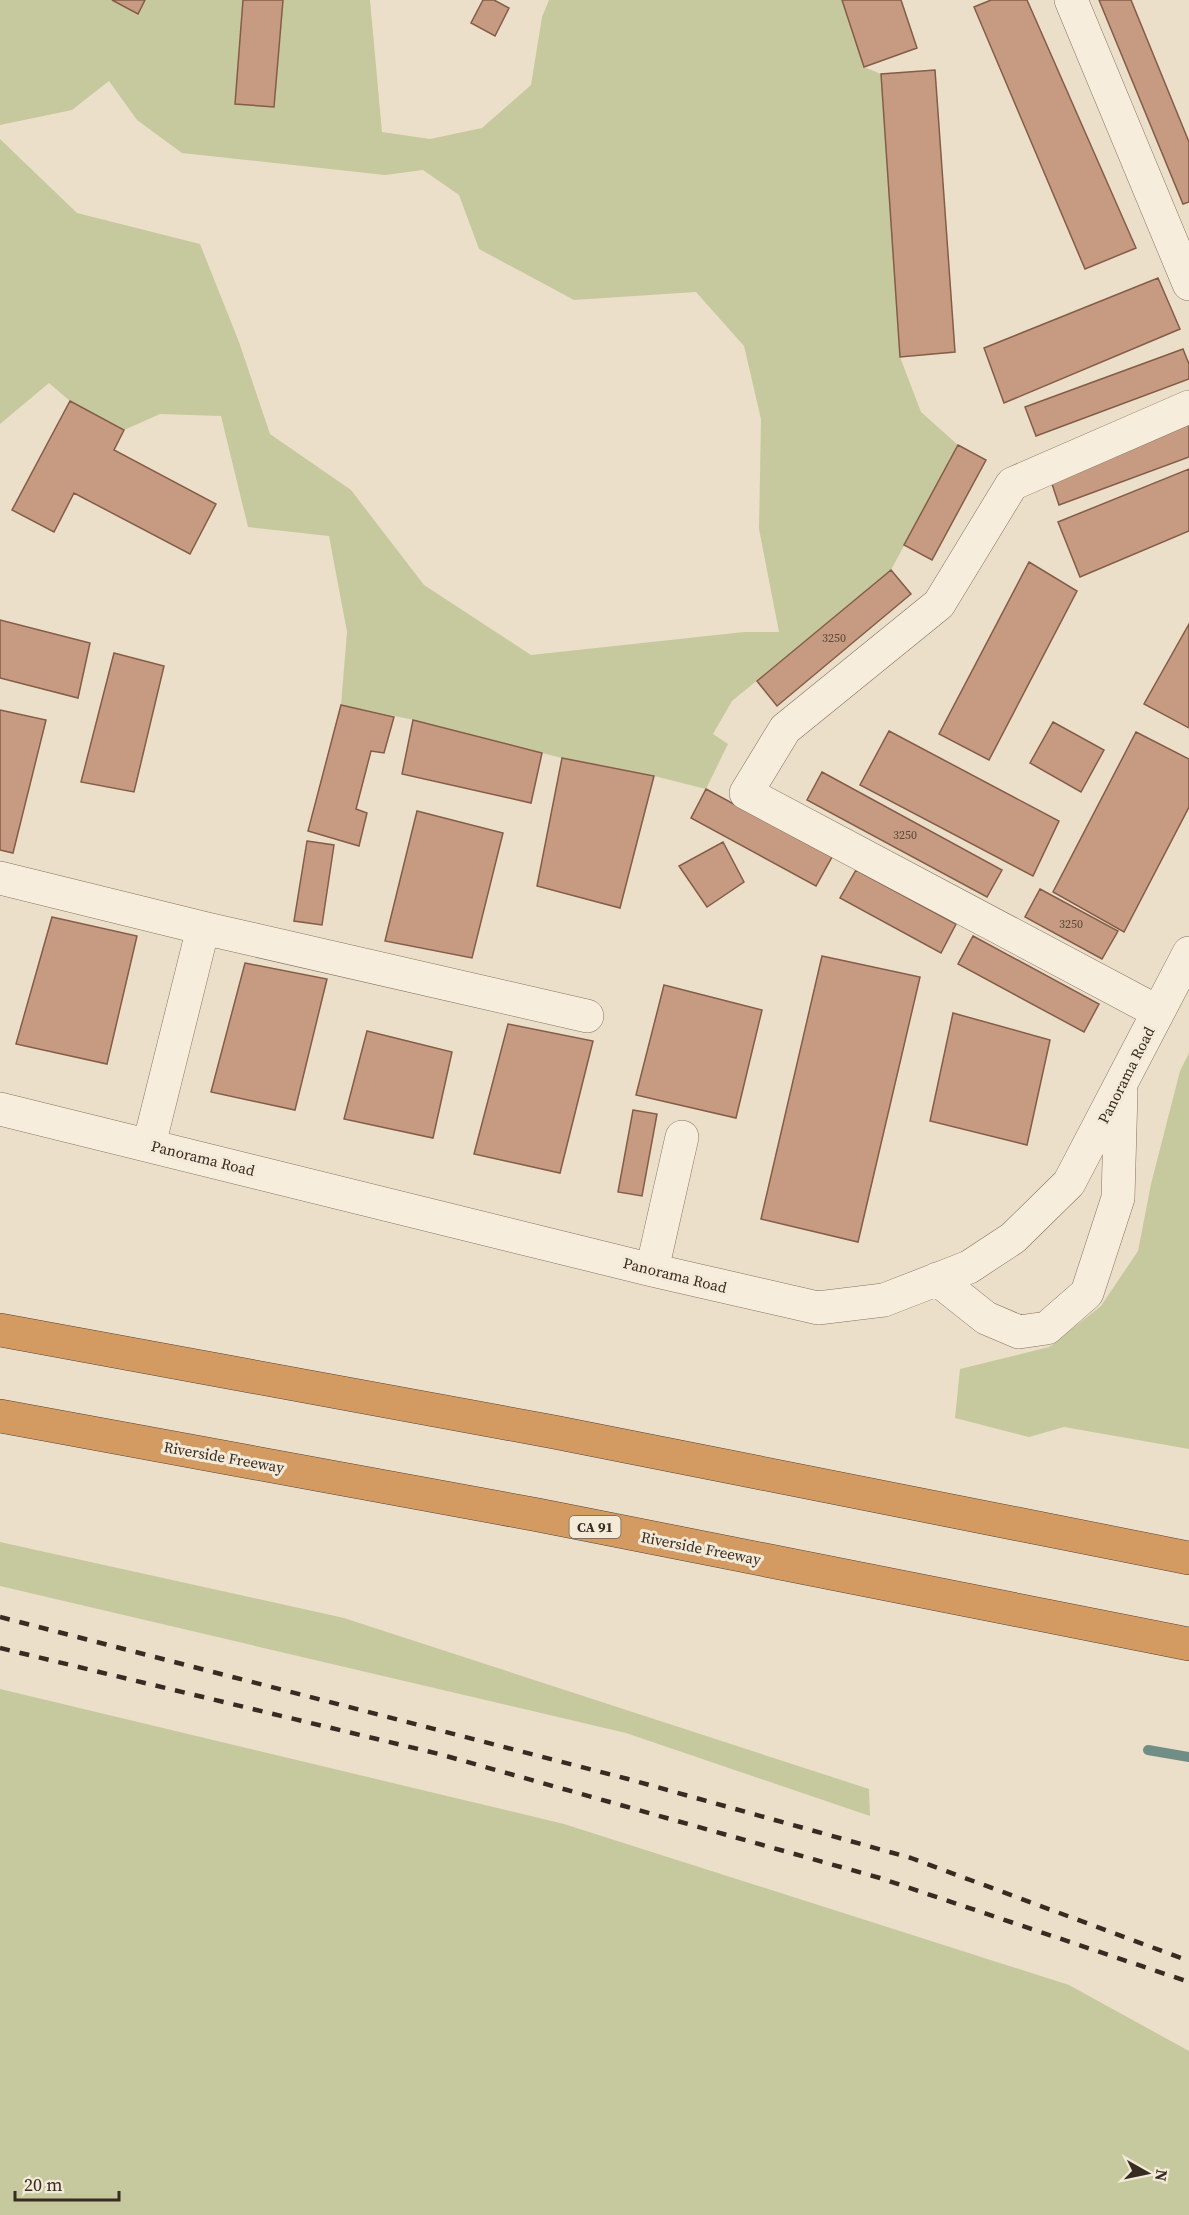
<svg xmlns="http://www.w3.org/2000/svg" width="1189" height="2215" font-family="'Source Serif 4',serif">
	<style>
		.green { fill: #c6c99d }
		.lines { fill: none; stroke-linecap: round; stroke-linejoin: round }
		.stream { stroke: #708e85; stroke-width: 10 }
		.building { fill: #c69b82; stroke: #845c47; stroke-width: 1.5 }
		.minor-casing { stroke: #86725f; stroke-width: 34 }
		.highway-casing { stroke: #554133; stroke-width: 34 }
		.minor { stroke: #f7eddc; stroke-width: 33 }
		.highway { stroke: #d39b62; stroke-width: 33 }
		.rail { stroke: #382b21; stroke-width: 4.5; stroke-dasharray: 10 10; stroke-linecap: butt }
		.labels { text-anchor: middle; dominant-baseline: central; stroke-width: 6; stroke-linejoin: round; paint-order: stroke }
		.number-label { font-size: 12px; fill: #5c4739 }
		.shield { fill: #f3ead8; stroke: #706458; stroke-width: 1.5 }
		.shield-label { font-size: 14px; font-weight: bold; fill: #382b21 }
		.street-label { font-size: 15px; fill: #382b21; stroke: #f3ead8 }
	</style>
	<rect width="100%" height="100%" fill="#ebdfc9"/>
	<path class="green" d="M0,0H370L382,132L430,139L482,128L531,85L542,17L549,0H842L864,67L881,74L900,357L921,412L958,445L891,570L732,701L713,734L728,744L706,789L654,776L562,758L414,720L341,705L347,632L329,536L248,527L221,416L160,414L124,430L70,401L49,383L0,424V139L77,213L200,244L239,342L270,434L351,490L424,585L531,655L744,632H779L759,529L761,419L744,346L696,292L574,300L479,249L459,195L423,170L385,175L182,153L137,120L109,81L72,110L0,125Z
		M1189,1053V1449L1064,1427L1029,1437L955,1418L960,1369L1049,1347L1101,1306L1138,1251L1151,1184L1180,1071Z
		M0,1542L344,1618L869,1789L870,1816L626,1733L0,1586Z
		M0,1689L564,1824L1069,1985L1189,2051V2215H0Z"/>
	<g class="lines">
		<path class="stream" d="M1148,1750L1189,1757"/>
	</g>
	<path class="building" d="M112,0H145L138,14Z
		M243,0H283L274,107L235,104Z
		M483,0H494L509,8L495,36L471,23Z
		M842,0H901L917,48L864,67Z
		M991,0H1027L1136,248L1085,269L974,7Z
		M1099,0H1131L1189,142V202L1183,204Z
		M935,70L955,352L900,357L881,74Z
		M1158,278L1180,329L1004,403L984,348Z
		M1183,349L1189,364V379L1036,436L1025,407Z
		M70,401L124,430L114,450L216,504L190,554L74,493L54,532L12,510Z
		M1189,423V457L1059,505L1049,475Z
		M958,445L986,460L932,560L904,545Z
		M1189,469V531L1080,577L1058,522Z
		M1029,562L1077,591L989,760L939,734Z
		M891,570L911,594L777,706L757,681Z
		M0,620L90,643L78,698L0,678Z
		M1189,624V728L1144,704Z
		M114,653L164,666L134,792L81,782Z
		M341,705L394,717L384,753L371,751L356,809L367,813L359,846L308,831Z
		M0,710L46,720L13,853L0,850Z
		M413,720L542,753L531,803L402,774Z
		M1053,722L1104,750L1081,792L1030,763Z
		M889,731L1059,821L1033,876L860,785Z
		M1136,732L1189,759V807L1124,932L1053,892Z
		M562,758L654,776L620,908L537,886Z
		M822,772L1002,870L987,897L807,800Z
		M706,789L832,857L816,886L691,818Z
		M417,811L503,833L472,958L385,941Z
		M307,841L334,845L322,925L294,921Z
		M723,842L744,882L707,907L679,866Z
		M856,870L956,924L941,953L840,898Z
		M1040,889L1118,931L1102,959L1025,917Z
		M52,917L137,936L107,1064L16,1044Z
		M973,936L1099,1004L1084,1032L958,964Z
		M822,956L920,977L858,1242L761,1219Z
		M245,963L327,979L295,1110L211,1092Z
		M664,985L762,1010L736,1118L636,1095Z
		M953,1013L1050,1040L1027,1145L930,1121Z
		M508,1024L593,1041L560,1173L474,1154Z
		M367,1031L452,1052L433,1138L344,1119Z
		M633,1110L657,1114L642,1196L618,1192Z"/>
	<g class="lines">
		<defs>
			<path id="minor" d="M1071,0L1189,284
				M0,878L203,928
				M1158,1012L746,793L785,729L939,604L1012,484L1189,407
				M0,1109L652,1270L818,1308L884,1300L969,1267L1013,1238L1069,1183L1189,953
				M149,1145L203,928L587,1016
				M652,1270L682,1137
				M937,1279L986,1318L1019,1332L1047,1328L1087,1293L1118,1198L1121,1092"/>
			<path id="highway" d="M0,1330L554,1432L1189,1558
				M0,1416L538,1515L1189,1644"/>
		</defs>
		<use href="#minor" class="minor-casing"/>
		<use href="#highway" class="highway-casing"/>
		<use href="#minor" class="minor"/>
		<use href="#highway" class="highway"/>
		<path class="rail" d="M0,1617L628,1779L911,1858L1189,1961
			M0,1648L439,1754L880,1878L1189,1982"/>
	</g>
	<g class="labels">
		<g class="number-label">
			<text x="834" y="638">3250</text>
			<text x="905" y="835">3250</text>
			<text x="1071" y="924">3250</text>
		</g>
		<rect class="shield" x="569.5" y="1516" width="51" height="22" rx="4.5"/>
		<g class="shield-label">
			<text x="595" y="1527">CA 91</text>
		</g>
		<g class="street-label">
			<text transform="translate(1126 1075) rotate(-63)">Panorama Road</text>
			<text transform="translate(203 1158) rotate(14)">Panorama Road</text>
			<text transform="translate(675 1275) rotate(14)">Panorama Road</text>
			<text transform="translate(224 1457) rotate(10)">Riverside Freeway</text>
			<text transform="translate(701 1548) rotate(11)">Riverside Freeway</text>
		</g>
	</g>
	<g transform="translate(1147 2173) rotate(99)" stroke="#f3ead8" stroke-width="4.5" paint-order="stroke">
	<path d="M0-4.5L10 22L0 15L-10 22Z" fill="#382b21"/>
	<text y="-9" font-size="16" font-weight="bold" text-anchor="middle" fill="#382b21">N</text>
	</g>
	<path d="M15 2191v9h104v-9" fill="none" stroke="#382b21" stroke-width="3"/>
	<text x="24" y="2191" font-size="18" fill="#382b21" stroke="#f3ead8" stroke-width="4.5" paint-order="stroke">20 m</text>
</svg>
